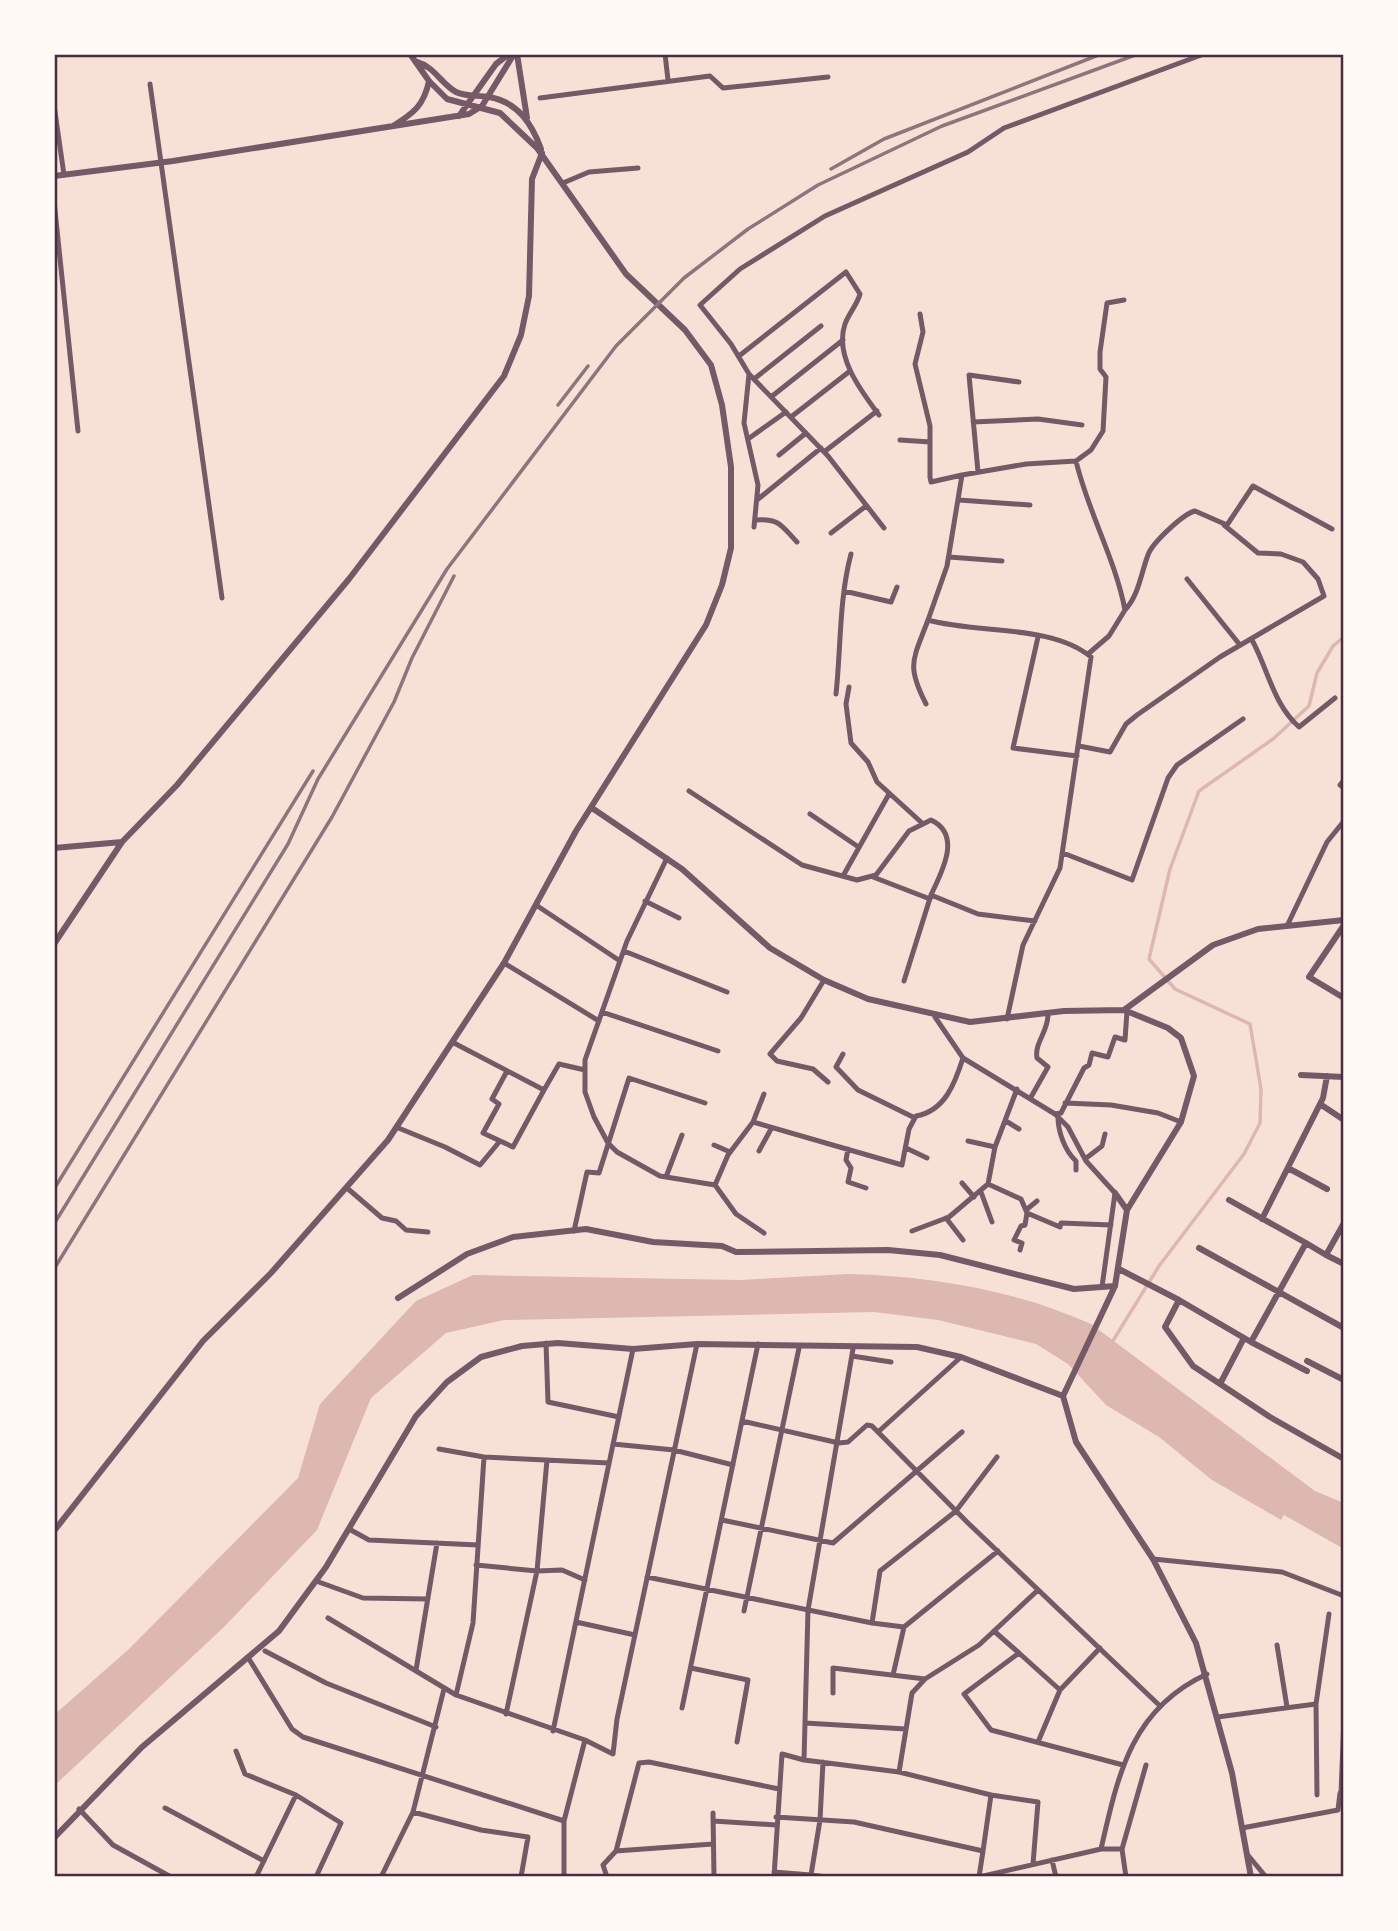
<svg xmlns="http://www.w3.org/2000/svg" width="1398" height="1931" font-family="'Roboto Condensed',sans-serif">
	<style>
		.water { fill: #dcb8b0 }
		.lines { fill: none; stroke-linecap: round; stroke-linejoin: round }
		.stream { stroke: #dcb8b0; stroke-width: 3.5 }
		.minor { stroke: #755966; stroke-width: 5 }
		.tertiary { stroke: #755966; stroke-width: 6 }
		.rail { stroke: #8f747c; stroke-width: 3.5 }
		.neatline { fill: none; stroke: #4a2c40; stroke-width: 2.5 }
	</style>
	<rect width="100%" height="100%" fill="#f7e1d7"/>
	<path class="water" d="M848,1274C931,1276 1015,1290 1091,1324L1315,1491L1344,1503V1549L1284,1515L1281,1520L1212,1480L1159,1437L1106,1405L1068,1364L1036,1344L938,1320L874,1312L504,1320L446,1333L371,1398L317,1530L224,1627L54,1786V1715L129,1649L298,1478L320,1404L416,1301L473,1275L740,1280Z"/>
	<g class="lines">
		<path class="stream" d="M1111,1344L1159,1266L1244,1154L1260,1123L1261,1089L1250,1024L1175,989L1149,959L1170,869L1199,791L1273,739L1309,706L1317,673L1333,646L1344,637"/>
		<path class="minor" d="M665,54L668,80
			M150,84L222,598
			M540,98L710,76L723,88L828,77
			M54,105L64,175
			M563,183L589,172L638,168
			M54,201L78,431
			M920,314L923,332L915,364L930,426V477L931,482L962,475L947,566L928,620C977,634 1051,624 1091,657L1060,868L1023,945L1007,1019
			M739,356L846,272L860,294C857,305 849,313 845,324C834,356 861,391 879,415
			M749,374L744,423L758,485L754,527
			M754,379L821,326
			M771,397L843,340
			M791,417L850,371
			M973,422L1038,419L1082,425
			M748,439L786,412
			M900,440L930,442
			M824,452L877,411
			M779,455L806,433
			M978,472L969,375L1019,382
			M962,475L1026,464L1076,461
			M757,500L821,448
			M959,500L1030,505
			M755,520C779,518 781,525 797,542
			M884,528L828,456L749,374L731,344L700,305L740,269L825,216L968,152L1004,128L1204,54
			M831,533L866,506
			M949,557L1002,561
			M1187,579L1240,645
			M844,591L891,602L897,587
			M1125,610C1139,595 1141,573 1148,555C1152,543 1183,514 1195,511L1227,525L1253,486L1332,529
			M1038,637L1013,748L1077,756
			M1252,640C1268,669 1273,704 1299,727L1335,698
			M1088,654L1109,636L1125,610C1115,558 1088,512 1076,461L1091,450L1103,431L1106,377L1100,369V352L1107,303L1124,300
			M849,687L846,704L851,743L868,762L877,782L922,823
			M836,694C841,648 839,599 851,554
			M926,704C906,665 913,660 928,620
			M1079,746L1110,752L1126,724L1137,715L1220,657L1324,596L1318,579L1303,562L1281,554L1258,553L1224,525
			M1344,780L1340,785L1344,788
			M689,791L802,865L857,880L876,875L909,831L931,820C963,835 941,873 931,895L978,914L1035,921
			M810,814L857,846
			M1063,853L1132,880L1168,778L1177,765L1243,719
			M667,858L627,941L585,1060V1092L594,1117L608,1143L617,1152L660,1176L715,1185L736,1214L764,1233
			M843,876L889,794
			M873,877L930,899
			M645,901L679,918
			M536,905L620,961
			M1287,926L1327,842L1344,821
			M624,951L727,992
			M504,963L599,1021
			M824,980L801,1018L770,1054L777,1061L813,1069L828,1082
			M904,981L931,895
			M602,1012L718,1051
			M935,1017L963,1058L1055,1114L1068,1127L1086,1161L1115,1193L1102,1287
			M454,1043L544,1090L559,1064L585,1070
			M843,1054L836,1067L858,1090L915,1118
			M507,1071L492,1099L499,1104L483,1133L513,1147L544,1090
			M1031,1097L1048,1067L1037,1058C1034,1043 1049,1031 1048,1013
			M1065,1103L1111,1105L1158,1113L1181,1122
			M1055,1114L1061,1113L1084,1068L1089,1065L1092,1053L1108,1057L1115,1037L1125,1040L1127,1011
			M1058,1117C1058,1132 1065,1151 1076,1161V1170
			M1006,1121L1019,1129
			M753,1122L764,1094
			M396,1127L445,1147L480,1165L500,1141
			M968,1141L995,1147
			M714,1145L730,1152
			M906,1148L927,1158
			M848,1149L846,1160L851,1168L848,1182L866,1188
			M759,1151L771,1129
			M1085,1159L1102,1146L1105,1134
			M666,1177L682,1135
			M962,1183L974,1197
			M988,1184L1021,1199L1027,1213L1060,1227L1061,1223L1111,1225
			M715,1185L728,1155L753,1122L902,1165L909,1129L916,1116C945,1111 955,1083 963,1058
			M347,1188L382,1218L396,1221L406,1230L428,1232
			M981,1192L992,1222
			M1026,1210L1037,1201
			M946,1218L963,1240
			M574,1231L587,1172L599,1173L629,1078L705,1103
			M912,1231L949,1217L988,1184L995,1147L1017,1089
			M1020,1250L1022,1243L1014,1240L1021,1226L1025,1225L1027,1213
			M546,1343L548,1402L619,1417
			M852,1356L891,1362
			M742,1421L839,1443L848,1442L867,1425L872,1426L968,1523L1159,1705
			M878,1432L961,1357
			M613,1444L674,1450L733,1465
			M439,1449L484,1457L609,1463
			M997,1457L956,1511L880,1571L872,1623L904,1627L998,1551
			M547,1460L537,1571L562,1570L585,1580
			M722,1520L833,1543L962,1432
			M349,1529L369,1540L478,1545
			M1153,1559L1282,1572L1344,1596
			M476,1565L537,1571L506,1714
			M647,1577L872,1623
			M316,1581L363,1598L428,1599
			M744,1611L799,1348
			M328,1618L456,1695L585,1740L613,1754L617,1719L697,1344
			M576,1622L635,1635
			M994,1631L1019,1653
			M1277,1645L1287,1707
			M265,1651L326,1683L436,1727
			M249,1659L292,1729L303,1737L564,1821
			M691,1668L748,1680L737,1742
			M416,1670L437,1543
			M893,1675L904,1627
			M925,1679L979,1645L1038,1590
			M1060,1690L1100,1648
			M833,1693V1668L925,1679L912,1693L899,1772
			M456,1695L473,1623L484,1457
			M682,1708L758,1344
			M1218,1717L1316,1704
			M805,1723L906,1729
			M553,1731L633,1349
			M1038,1742L1060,1690L1019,1653L964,1694L991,1730L1123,1765
			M236,1751L245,1774L296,1795L341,1823L316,1877
			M804,1760L899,1772L991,1795L983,1851
			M1341,1793L1344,1719
			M991,1795L1038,1802L1033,1864
			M1317,1795L1316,1704L1329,1614
			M165,1808L264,1861
			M79,1809L113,1845L171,1877
			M413,1812L481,1830L528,1837L521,1877
			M713,1813L714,1877
			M776,1817L854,1822L983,1851L979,1877L1101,1849C1118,1775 1131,1709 1207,1674
			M713,1821L776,1825
			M1242,1828L1338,1810L1340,1793
			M1101,1849H1122L1126,1877
			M1122,1849L1146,1765
			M616,1851L713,1844
			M1247,1854L1266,1877
			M1052,1860L1056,1877
			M774,1872L811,1875L820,1820L823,1762
			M811,1875L826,1877
			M54,1876L55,1877
			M256,1877L296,1795
			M381,1877L413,1812L444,1689
			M564,1877V1821L585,1740
			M607,1877L603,1865L616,1851L639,1763L649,1762L779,1789
			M774,1877L782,1754L804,1760L808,1610L853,1349"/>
		<path class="tertiary" d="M517,54L527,118
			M417,62C435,67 441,84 456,92C466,97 478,95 489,97C518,102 532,124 541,149
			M459,116L496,64L509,54
			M393,126C414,113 424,105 429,81
			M54,176L173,161L469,114L482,106L514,54
			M592,808L682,869L770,948L824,980L868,999L970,1022L1064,1011L1124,1010L1168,1028L1181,1038L1194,1076L1181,1122L1127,1210L1115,1286L1063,1396
			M54,848L122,842L177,785L349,579L504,376L521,335L529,296L532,179L542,153
			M1344,925L1309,977L1344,998
			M54,944L122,842
			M1124,1010L1213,945L1258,929L1344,920
			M1301,1075L1344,1077
			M1320,1104L1344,1120
			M1288,1168L1327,1189
			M1115,1193L1127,1210
			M1229,1200L1306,1243
			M1262,1219L1323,1098L1327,1076
			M1199,1248L1344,1328
			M1326,1255L1344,1264
			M1119,1269L1179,1300L1165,1327L1193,1366L1270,1417L1344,1459
			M398,1298L467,1254L513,1237L586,1229L653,1242L722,1246L736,1252L888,1250L940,1255L1074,1289L1115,1286
			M1179,1300L1251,1342L1306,1243L1326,1255L1344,1223
			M1251,1342L1307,1371
			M1307,1361L1344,1380
			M1220,1384L1244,1338
			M1063,1396L1076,1442L1153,1559L1196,1643L1232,1773L1251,1877
			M54,1531L203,1341L271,1273L388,1140L504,963L576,831L706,625L722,585L731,548V467L722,405L711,365L685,330L626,274L537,148L500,113L447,99L429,81L410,54
			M54,1838L142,1747L279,1631L326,1567L416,1416L447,1382L481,1357L522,1346L558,1343L633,1349L697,1344L917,1347L961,1357L1063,1396"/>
		<path class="rail" d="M831,169L884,139L1101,54
			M558,405L588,366
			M54,1189L313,771
			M54,1224L288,844L318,779L447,569L616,346L684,278L748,229L818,185L942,126L1138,54
			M54,1269L332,817L394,702L412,658L454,576"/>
	</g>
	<rect width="1398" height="1931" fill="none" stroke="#fffaf5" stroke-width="112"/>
	<rect x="56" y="56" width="1286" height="1819" class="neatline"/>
</svg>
